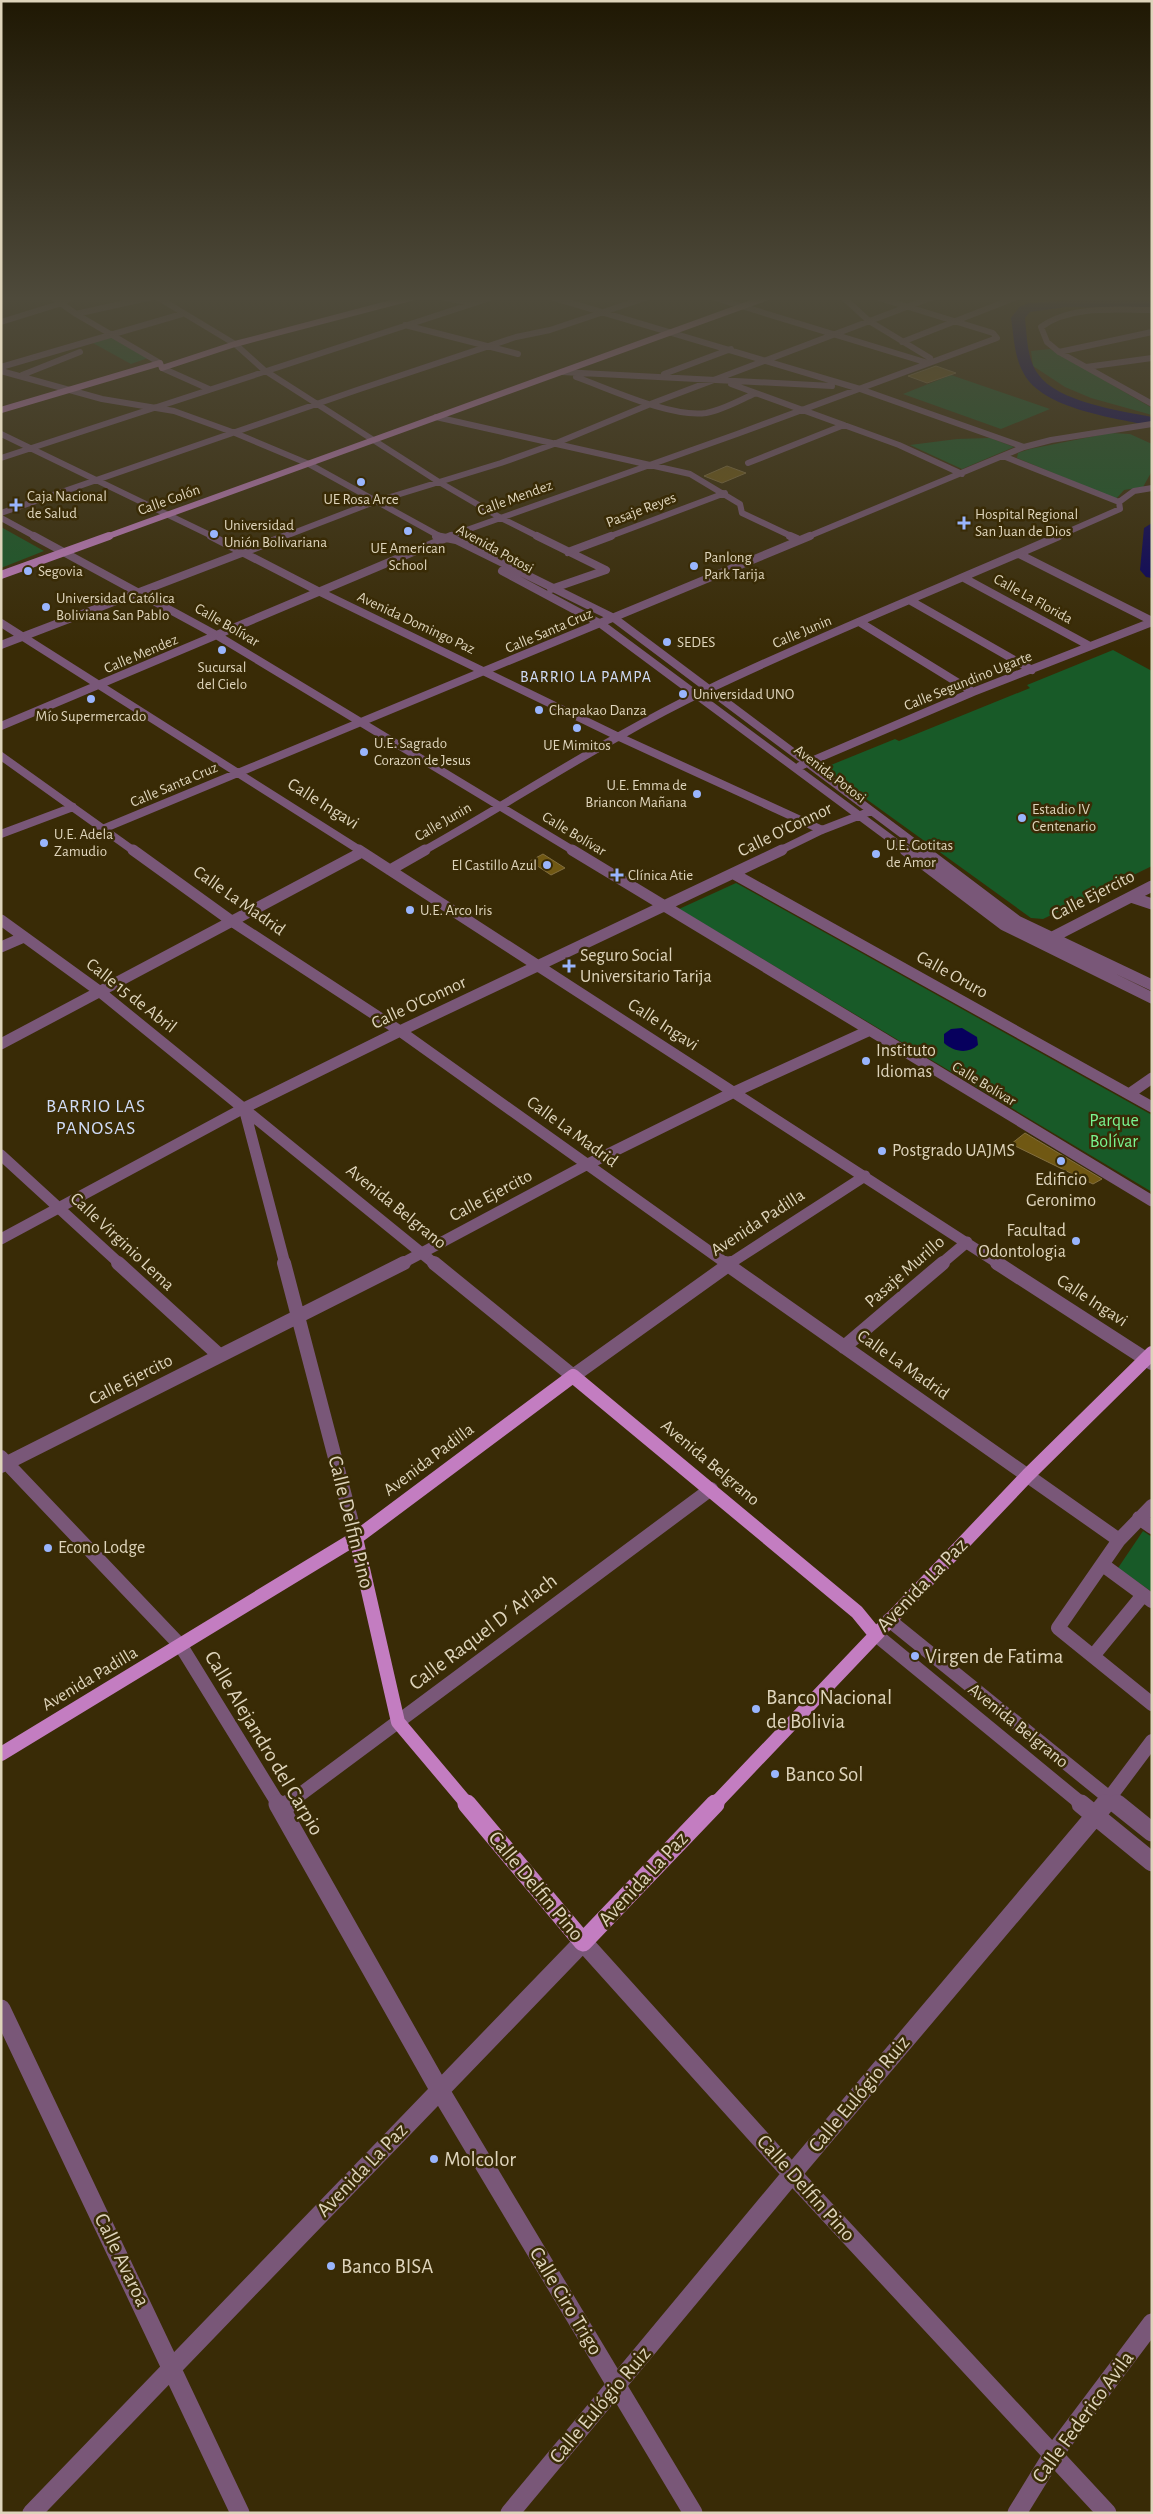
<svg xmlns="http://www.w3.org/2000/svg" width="1153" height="2514" font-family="'Alegreya Sans',sans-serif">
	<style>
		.green { fill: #185a28 }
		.water { fill: #07005d }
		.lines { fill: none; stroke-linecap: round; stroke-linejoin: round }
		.river { fill: #07005d; fill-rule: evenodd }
		.building { fill: #705813; stroke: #826e3f }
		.minor-far4 { stroke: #795778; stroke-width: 6 }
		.minor-far3 { stroke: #795778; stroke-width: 8 }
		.minor-far2 { stroke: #795778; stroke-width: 11 }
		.minor-far1 { stroke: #795778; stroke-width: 14 }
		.minor { stroke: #795778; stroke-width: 19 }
		.major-far3 { stroke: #c37dc1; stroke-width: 6 }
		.major-far2 { stroke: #c37dc1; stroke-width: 8 }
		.major-far1 { stroke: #c37dc1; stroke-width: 14 }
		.major { stroke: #c37dc1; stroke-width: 19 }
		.poi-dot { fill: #99b5fd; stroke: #392b06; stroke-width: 2 }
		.labels { text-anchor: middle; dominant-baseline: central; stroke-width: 5; stroke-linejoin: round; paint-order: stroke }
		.far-poi-label { font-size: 15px; fill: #ded4bb; stroke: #392b06; text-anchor: start }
		.far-street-label { font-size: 15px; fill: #ded4bb; stroke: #392b06 }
		.far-neighbourhood-label { font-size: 16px; letter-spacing: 1px; fill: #d0dcf7; stroke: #392b06 }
		.street-label { font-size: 18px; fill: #ded4bb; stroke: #392b06 }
		.poi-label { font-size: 18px; fill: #ded4bb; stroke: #392b06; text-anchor: start }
		.park-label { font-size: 18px; fill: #79f590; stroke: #392b06 }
		.neighbourhood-label { font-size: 19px; letter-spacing: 1px; fill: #d0dcf7; stroke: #392b06 }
		.near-street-label { font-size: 21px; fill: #ded4bb; stroke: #392b06 }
		.near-poi-label { font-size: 21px; fill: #ded4bb; stroke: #392b06; text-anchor: start }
	</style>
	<rect width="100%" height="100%" fill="#392b06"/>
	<path class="green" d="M113,336L148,358L131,364L91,342Z
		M1050,349L1152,408V415L1091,398L1065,387L1033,366L1031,351Z
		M951,375L1050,409L1001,429L903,394Z
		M1110,433L1130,434L1152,444V471L1143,487L1124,490L1116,499L1017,458L1018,453L1030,449Z
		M990,438L1014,447L962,469L910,445L957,439Z
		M1,527L44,551L1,568Z
		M1113,650L1152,671V866L1043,919L1031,918L826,770V767L895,739L899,741L1030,688L1027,685Z
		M736,883L1152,1115V1192L679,909Z
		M1143,1531L1152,1537V1592L1118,1568Z"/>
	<path class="water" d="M962,1028L977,1037L978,1045C967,1055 953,1051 944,1043V1034L951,1029Z"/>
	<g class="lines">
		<path class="river" d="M1086,299L1152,301V309L1066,307L1030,312L1025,318C1027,336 1027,359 1038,374C1057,402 1121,411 1152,417V426C1115,418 1043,409 1024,374C1014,357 1014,337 1011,318L1019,307L1029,303Z
			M1152,523V578L1146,577L1140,570L1144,528Z"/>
	</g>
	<path class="building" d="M936,366L956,373L927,383L908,376Z
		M727,466L746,473L722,483L704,476Z
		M543,854L565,868L551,875L530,861Z
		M1025,1133L1102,1179L1093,1184L1011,1144Z"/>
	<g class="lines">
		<path class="minor-far4" d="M52,297L76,314L160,363
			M157,297L235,344L264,370L439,482L501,518L539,537
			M442,297L471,303
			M551,297L860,389L1024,447
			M712,297L928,363
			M843,297L869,321L930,358
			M1152,310C1117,310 1071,305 1041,327L1047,342L1059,352L1152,404
			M76,314L152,297
			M1,322L62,303L72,297
			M405,325L518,354
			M902,342L1017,297
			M1059,352L1152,332
			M1,367L182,314
			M1086,367L1152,358
			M162,368L209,389
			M1,371L102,399L174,411L235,433L309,464L441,537
			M562,372L832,386
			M664,374L731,349
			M22,375L80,352
			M576,377C610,389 671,418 706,413C723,410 740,400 756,393
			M731,384L899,445L962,474
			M436,417L690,474L740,504L742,513L793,537
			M1,434L214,537
			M1003,456L1119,502L1120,509L1056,537
			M1,458L493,297
			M748,463L844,425
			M1119,502L1134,491L1152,488
			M1,513L357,390L516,337L550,330L648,297
			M1,518L36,537
			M283,537L374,502L501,463L554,444L653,403L933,297
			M447,537L737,434L997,338L993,333L876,297
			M608,537L725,493
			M807,537L1024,447L1051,440L1152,424"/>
		<path class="minor-far3" d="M34,536L218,636L574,851
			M211,536L318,591L617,736L822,830
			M436,536L456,540L614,618L925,851
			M537,536L606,570L551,589
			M790,536L797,539
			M568,552L611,536
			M1019,554L1152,621
			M502,571L601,624L907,851
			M964,578L1088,645
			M911,601L1032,670
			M1,623L361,851
			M861,623L973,692
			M1,645L286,536
			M1,726L451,536
			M1,756L134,851
			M800,766L973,692L1152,622
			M105,828L810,536
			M1,834L73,807
			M423,851C518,798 610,736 709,689C824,634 942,587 1059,536
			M779,851L822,830L871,811"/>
		<path class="minor-far2" d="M133,850L230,920L400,1031L727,1264
			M359,850L999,1264
			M572,850L1152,1201
			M905,850L1004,925L1152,998
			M923,850L1017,921L1152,985
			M390,870L425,850
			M734,874L1152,1107
			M1131,897L1152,904
			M1,920L99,991L435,1264
			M1047,940L1152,886
			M1,947L24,937
			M1,1044L362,852
			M1129,1094L1152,1078
			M244,1108L285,1264
			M1,1155L120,1264
			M1,1239L244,1108L400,1031L782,850
			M401,1264L586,1165L732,1093L868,1031
			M729,1264L865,1176
			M941,1264L967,1242"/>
		<path class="minor-far1" d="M118,1263L219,1355
			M284,1263L356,1538
			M434,1263L573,1376L731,1263
			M725,1263L1119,1540
			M997,1263L1152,1363
			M844,1347L943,1263
			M1,1457L181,1646L279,1805
			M1,1466L404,1263
			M1152,1506L1119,1540L1058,1628L1152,1704
			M1139,1518L1152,1527
			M1103,1565L1152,1601
			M889,1620L1118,1805
			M875,1634L1083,1805
			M1093,1656L1143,1595
			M286,1805L711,1489
			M1104,1805L1152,1741"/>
		<path class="minor" d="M278,1804L439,2089L693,2513
			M1081,1804L1152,1862
			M1117,1804L1152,1832
			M281,1809L288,1804
			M1,2009L240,2513
			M32,2513L583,1942L792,2174L1107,2513
			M510,2513L792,2174L1105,1804
			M1017,2513L1052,2456L1152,2323"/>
		<path class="major-far3" d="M1,410L160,363L162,368L235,344L414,297
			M106,537L768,297"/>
		<path class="major-far2" d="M1,575L109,536"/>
		<path class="major-far1" d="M356,1538L398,1722L468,1805
			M1,1754L356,1538L573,1376L857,1612L875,1634
			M714,1805L1028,1475L1152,1353"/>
		<path class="major" d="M467,1804L583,1942L715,1804"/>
	</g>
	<linearGradient id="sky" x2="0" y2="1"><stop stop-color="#1f1803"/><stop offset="0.46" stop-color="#4e4a3b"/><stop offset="1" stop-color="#4e4a3b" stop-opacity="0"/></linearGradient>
	<rect width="1153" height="649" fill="url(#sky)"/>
	<g class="poi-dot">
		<circle cx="361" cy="482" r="5"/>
		<path d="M13.5 497.5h5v5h5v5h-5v5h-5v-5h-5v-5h5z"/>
		<path d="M961.5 515.5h5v5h5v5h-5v5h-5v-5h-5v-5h5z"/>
		<circle cx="408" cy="531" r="5"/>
		<circle cx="214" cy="534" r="5"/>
		<circle cx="694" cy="566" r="5"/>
		<circle cx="28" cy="571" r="5"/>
		<circle cx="46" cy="607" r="5"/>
		<circle cx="667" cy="642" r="5"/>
		<circle cx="222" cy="650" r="5"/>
		<circle cx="683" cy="694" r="5"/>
		<circle cx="91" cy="699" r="5"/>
		<circle cx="539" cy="710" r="5"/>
		<circle cx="577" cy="728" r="5"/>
		<circle cx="364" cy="752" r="5"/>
		<circle cx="697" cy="794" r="5"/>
		<circle cx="1022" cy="818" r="5"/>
		<circle cx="44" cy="843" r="5"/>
		<circle cx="876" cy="854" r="5"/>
		<circle cx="547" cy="865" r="5"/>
		<path d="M614.5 867.5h5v5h5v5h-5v5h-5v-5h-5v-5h5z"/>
		<circle cx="410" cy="910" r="5"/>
		<path d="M566.5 958.5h5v5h5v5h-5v5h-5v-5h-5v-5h5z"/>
		<circle cx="866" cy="1061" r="5"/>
		<circle cx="882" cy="1151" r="5"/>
		<circle cx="1061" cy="1161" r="5"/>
		<circle cx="1076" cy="1241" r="5"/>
		<circle cx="48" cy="1548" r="5"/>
		<circle cx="915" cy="1656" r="5"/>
		<circle cx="756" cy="1709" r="5"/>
		<circle cx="775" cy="1774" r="5"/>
		<circle cx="434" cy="2159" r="5"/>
		<circle cx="331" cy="2266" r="5"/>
	</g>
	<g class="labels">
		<g class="far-poi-label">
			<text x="27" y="496">Caja Nacional<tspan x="27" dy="17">de Salud</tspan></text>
			<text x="361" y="499" text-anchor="middle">UE Rosa Arce</text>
			<text x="975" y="514">Hospital Regional<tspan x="975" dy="17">San Juan de Dios</tspan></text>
			<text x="224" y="525">Universidad<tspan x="224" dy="17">Unión Bolivariana</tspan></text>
			<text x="408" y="548" text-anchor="middle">UE American<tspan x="408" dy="17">School</tspan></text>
			<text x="704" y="557">Panlong<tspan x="704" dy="17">Park Tarija</tspan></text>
			<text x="38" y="571">Segovia</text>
			<text x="56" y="598">Universidad Católica<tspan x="56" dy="17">Boliviana San Pablo</tspan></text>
			<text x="677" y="642">SEDES</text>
			<text x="222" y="667" text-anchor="middle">Sucursal<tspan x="222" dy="17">del Cielo</tspan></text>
			<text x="693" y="694">Universidad UNO</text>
			<text x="549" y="710">Chapakao Danza</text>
			<text x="91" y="716" text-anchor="middle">Mío Supermercado</text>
			<text x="374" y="743">U.E. Sagrado<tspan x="374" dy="17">Corazon de Jesus</tspan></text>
			<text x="577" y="745" text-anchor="middle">UE Mimitos</text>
			<text x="687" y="785" text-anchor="end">U.E. Emma de<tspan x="687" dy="17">Briancon Mañana</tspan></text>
			<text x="1032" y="809">Estadio IV<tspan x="1032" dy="17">Centenario</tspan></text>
			<text x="54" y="834">U.E. Adela<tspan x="54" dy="17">Zamudio</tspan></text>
			<text x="886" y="845">U.E. Gotitas<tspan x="886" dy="17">de Amor</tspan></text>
			<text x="537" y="865" text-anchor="end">El Castillo Azul</text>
			<text x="628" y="875">Clínica Atie</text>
			<text x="420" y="910">U.E. Arco Iris</text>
		</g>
		<g class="far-street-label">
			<text transform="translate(515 498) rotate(-20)">Calle Mendez</text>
			<text transform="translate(169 500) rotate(-20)">Calle Colón</text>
			<text transform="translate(641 510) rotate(-21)">Pasaje Reyes</text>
			<text transform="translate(495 549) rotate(29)">Avenida Potosi</text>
			<text transform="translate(1033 599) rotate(29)">Calle La Florida</text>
			<text transform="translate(416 623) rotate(25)">Avenida Domingo Paz</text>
			<text transform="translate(227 625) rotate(30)">Calle Bolívar</text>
			<text transform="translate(549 631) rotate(-23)">Calle Santa Cruz</text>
			<text transform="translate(802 632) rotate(-23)">Calle Junin</text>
			<text transform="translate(141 654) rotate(-23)">Calle Mendez</text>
			<text transform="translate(968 681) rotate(-22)">Calle Segundino Ugarte</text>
			<text transform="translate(830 774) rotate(37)">Avenida Potosi</text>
			<text transform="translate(174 785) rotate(-23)">Calle Santa Cruz</text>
			<text transform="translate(443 822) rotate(-30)">Calle Junin</text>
			<text transform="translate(574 834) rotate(31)">Calle Bolívar</text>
			<text transform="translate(984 1084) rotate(31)">Calle Bolívar</text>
		</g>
		<g class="far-neighbourhood-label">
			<text x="586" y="677">BARRIO LA PAMPA</text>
		</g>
		<g class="street-label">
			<text transform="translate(323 804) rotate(32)">Calle Ingavi</text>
			<text transform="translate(785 830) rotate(-26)">Calle O'Connor</text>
			<text transform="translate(1093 896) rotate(-27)">Calle Ejercito</text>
			<text transform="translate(239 901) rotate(35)">Calle La Madrid</text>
			<text transform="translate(952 975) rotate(29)">Calle Oruro</text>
			<text transform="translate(131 996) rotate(38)">Calle 15 de Abril</text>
			<text transform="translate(419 1003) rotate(-25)">Calle O'Connor</text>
			<text transform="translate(663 1025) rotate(33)">Calle Ingavi</text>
			<text transform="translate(572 1132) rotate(36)">Calle La Madrid</text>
			<text transform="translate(491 1196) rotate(-28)">Calle Ejercito</text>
			<text transform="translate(396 1207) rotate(39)">Avenida Belgrano</text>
			<text transform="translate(758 1223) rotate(-33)">Avenida Padilla</text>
			<text transform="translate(122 1242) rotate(43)">Calle Virginio Lema</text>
			<text transform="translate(905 1272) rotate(-41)">Pasaje Murillo</text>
			<text transform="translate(1092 1301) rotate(33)">Calle Ingavi</text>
			<text transform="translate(903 1365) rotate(35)">Calle La Madrid</text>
			<text transform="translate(131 1380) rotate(-27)">Calle Ejercito</text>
			<text transform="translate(429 1460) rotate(-37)">Avenida Padilla</text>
			<text transform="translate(710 1463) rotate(40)">Avenida Belgrano</text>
			<text transform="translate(90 1679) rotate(-31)">Avenida Padilla</text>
			<text transform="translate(1018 1726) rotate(39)">Avenida Belgrano</text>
		</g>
		<g class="poi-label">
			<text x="580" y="956">Seguro Social<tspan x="580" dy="21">Universitario Tarija</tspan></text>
			<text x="876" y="1051">Instituto<tspan x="876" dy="21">Idiomas</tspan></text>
			<text x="892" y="1151">Postgrado UAJMS</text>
			<text x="1061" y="1180" text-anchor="middle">Edificio<tspan x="1061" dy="21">Geronimo</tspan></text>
			<text x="1066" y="1231" text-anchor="end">Facultad<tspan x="1066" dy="21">Odontologia</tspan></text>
			<text x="58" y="1548">Econo Lodge</text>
		</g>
		<g class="park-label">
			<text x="1114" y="1121">Parque<tspan x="1114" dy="21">Bolívar</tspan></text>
		</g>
		<g class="neighbourhood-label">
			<text x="96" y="1106">BARRIO LAS<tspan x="96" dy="22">PANOSAS</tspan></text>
		</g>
		<g class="near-street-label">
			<text transform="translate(351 1522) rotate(76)">Calle Delfin Pino</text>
			<text transform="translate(922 1585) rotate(-46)">Avenida La Paz</text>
			<text transform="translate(483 1632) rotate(-37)">Calle Raquel D´Arlach</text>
			<text transform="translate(264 1743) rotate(59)">Calle Alejandro del Carpio</text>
			<text transform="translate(643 1879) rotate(-47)">Avenida La Paz</text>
			<text transform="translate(536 1886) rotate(50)">Calle Delfin Pino</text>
			<text transform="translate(859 2094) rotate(-50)">Calle Eulógio Ruiz</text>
			<text transform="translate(362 2170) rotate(-46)">Avenida La Paz</text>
			<text transform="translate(806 2188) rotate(48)">Calle Delfin Pino</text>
			<text transform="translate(122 2260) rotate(64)">Calle Avaroa</text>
			<text transform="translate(566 2301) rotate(59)">Calle Ciro Trigo</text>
			<text transform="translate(600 2405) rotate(-50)">Calle Eulógio Ruiz</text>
			<text transform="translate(1083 2417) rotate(-54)">Calle Federico Avila</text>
		</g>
		<g class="near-poi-label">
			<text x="925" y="1656">Virgen de Fatima</text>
			<text x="766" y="1697">Banco Nacional<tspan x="766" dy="24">de Bolivia</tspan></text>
			<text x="785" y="1774">Banco Sol</text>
			<text x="444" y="2159">Molcolor</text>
			<text x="341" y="2266">Banco BISA</text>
		</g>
	</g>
	<rect width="1153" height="2514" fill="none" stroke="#ded4bb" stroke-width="5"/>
</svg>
